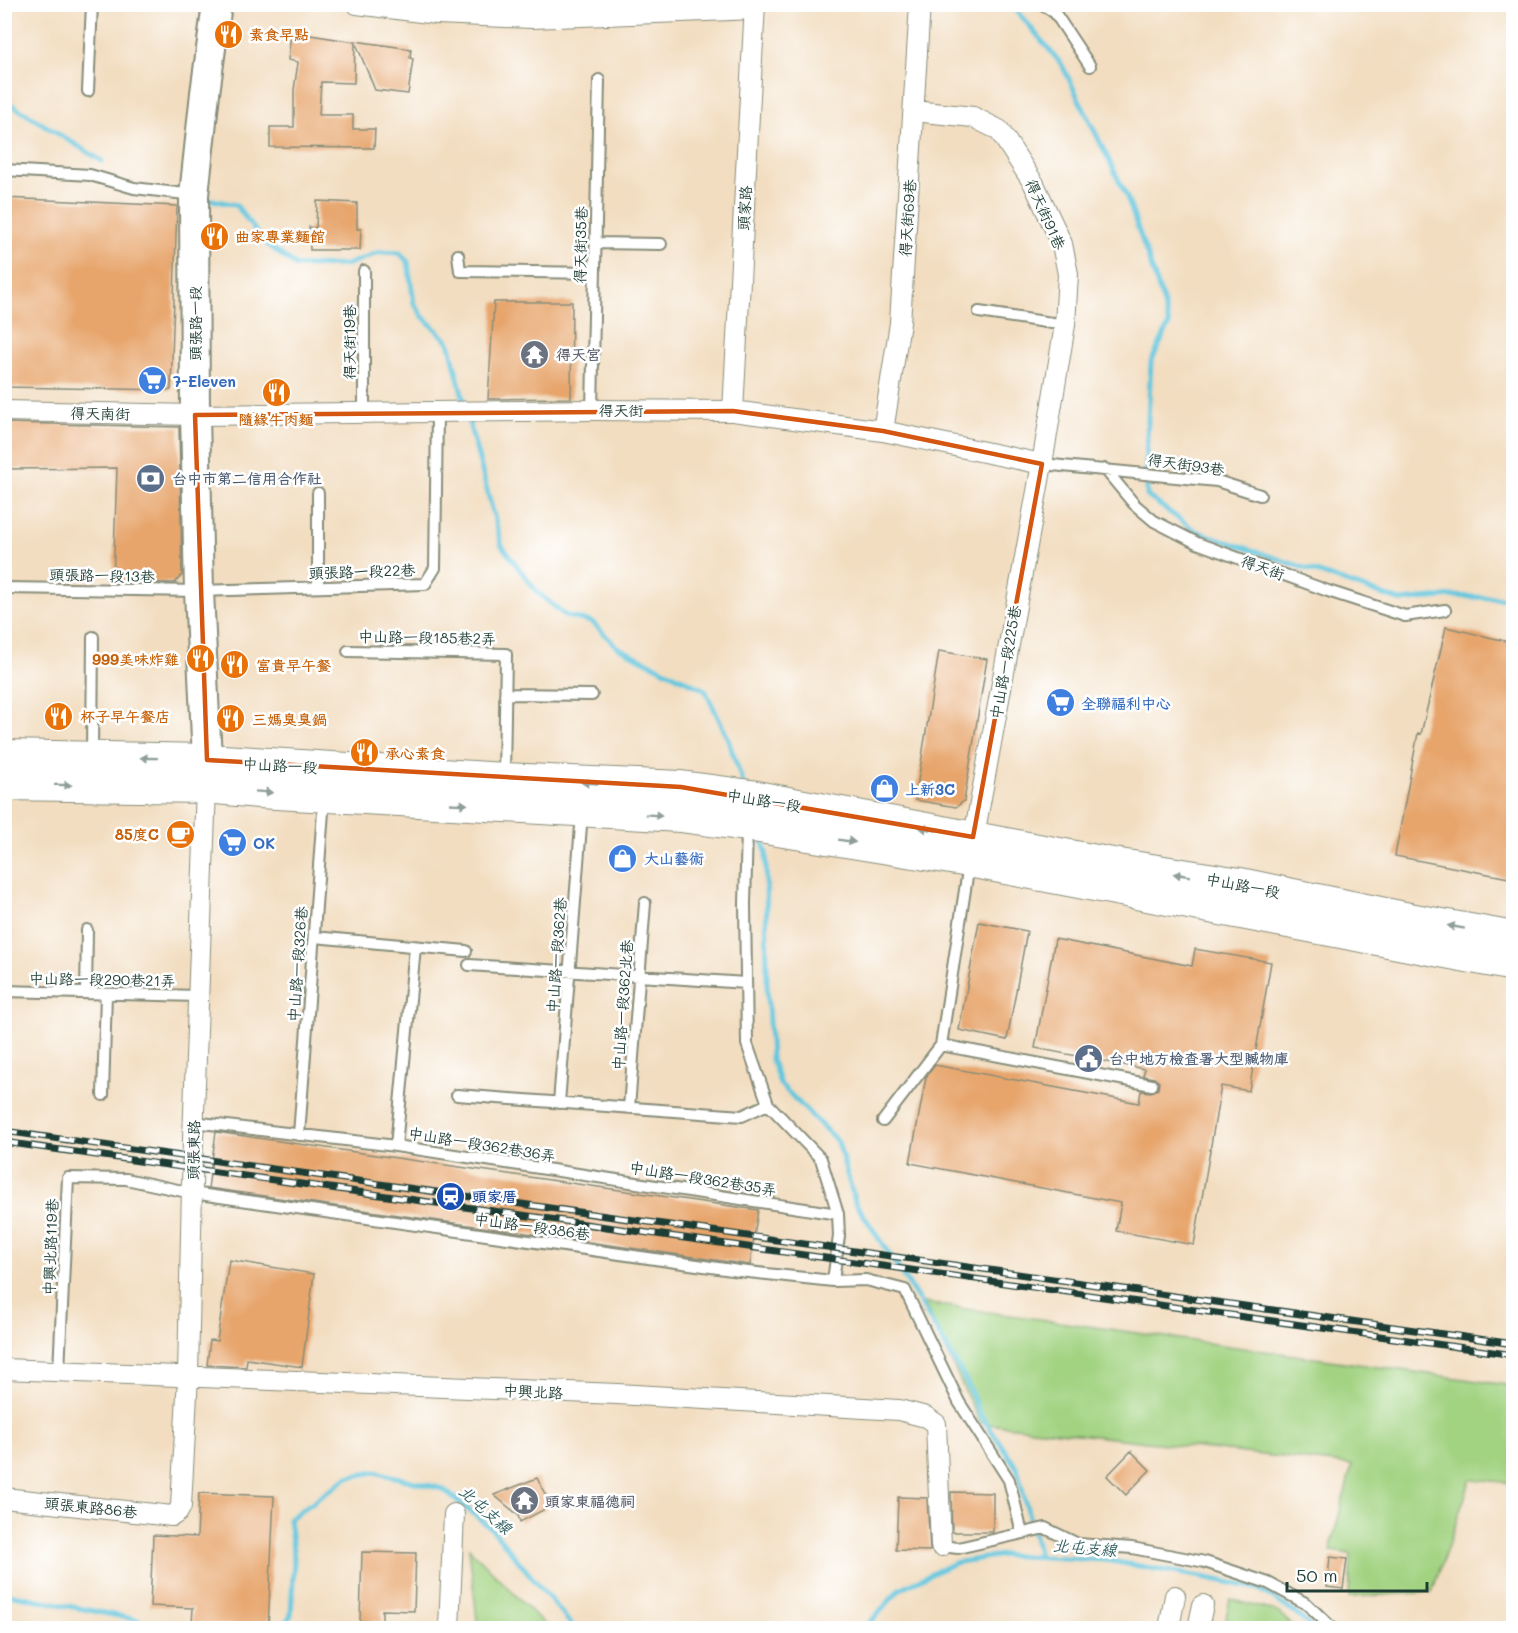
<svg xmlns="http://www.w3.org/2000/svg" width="1518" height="1633" font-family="Mali,'LXGW WenKai TC',sans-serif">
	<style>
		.green { fill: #a2d381; stroke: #60885a; stroke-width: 1.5 }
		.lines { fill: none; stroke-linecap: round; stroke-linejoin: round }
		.stream { stroke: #61c6de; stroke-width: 5 }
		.building { fill: #e7a56c }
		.lane-casing { stroke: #888d7a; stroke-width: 14 }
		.street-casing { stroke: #888d7a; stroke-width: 22 }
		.secondary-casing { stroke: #888d7a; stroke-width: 32 }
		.primary-casing { stroke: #888d7a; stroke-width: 34 }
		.lane { stroke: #fff; stroke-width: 10 }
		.street { stroke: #fff; stroke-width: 20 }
		.secondary { stroke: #fff; stroke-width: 28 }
		.primary { stroke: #fff; stroke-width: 32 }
		.rail-casing { stroke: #1f3d34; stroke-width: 7 }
		.rail { stroke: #fff; stroke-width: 4.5; stroke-dasharray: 14; stroke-linecap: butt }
		.oneway { fill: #8f9e9a }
		.marked { fill: none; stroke: #d45610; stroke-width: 4.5; stroke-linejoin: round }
		.labels { text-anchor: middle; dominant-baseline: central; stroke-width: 5; stroke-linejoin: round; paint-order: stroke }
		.food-label { font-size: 15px; font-weight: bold; fill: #c56008; stroke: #fff; text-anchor: start }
		.street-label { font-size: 15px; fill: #1f3d34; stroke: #fff }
		.worship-label { font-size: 15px; font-weight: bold; fill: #5b616d; stroke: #fff; text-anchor: start }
		.shop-label { font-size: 15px; font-weight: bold; fill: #366cbe; stroke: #fff; text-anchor: start }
		.service-label { font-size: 15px; font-weight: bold; fill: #4e5e75; stroke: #fff; text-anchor: start }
		.transit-label { font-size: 15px; font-weight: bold; fill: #164399; stroke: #fff; text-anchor: start }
		.water-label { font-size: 16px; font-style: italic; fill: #305f5e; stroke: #fff }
	</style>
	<rect width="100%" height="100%" fill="#fff"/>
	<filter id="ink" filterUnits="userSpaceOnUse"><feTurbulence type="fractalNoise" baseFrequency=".0167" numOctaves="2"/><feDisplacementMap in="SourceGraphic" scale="12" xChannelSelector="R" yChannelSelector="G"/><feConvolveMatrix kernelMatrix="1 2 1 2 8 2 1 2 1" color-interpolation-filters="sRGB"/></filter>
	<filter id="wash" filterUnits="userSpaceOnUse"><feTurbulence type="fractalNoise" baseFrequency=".008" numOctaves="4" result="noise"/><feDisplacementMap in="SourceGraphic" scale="24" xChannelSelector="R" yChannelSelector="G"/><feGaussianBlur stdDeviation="1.35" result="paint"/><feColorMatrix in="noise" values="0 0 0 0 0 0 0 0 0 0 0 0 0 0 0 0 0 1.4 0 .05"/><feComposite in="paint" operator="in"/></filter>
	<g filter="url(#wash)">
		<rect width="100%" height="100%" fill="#f2ddc0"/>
		<path class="green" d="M924,1303L1513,1386V1483L1471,1479L1432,1592L1349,1597L1351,1554L1330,1551L1352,1465L980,1423Z
			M469,1548L548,1628H478Z
			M1230,1599L1278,1612L1295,1628H1224Z"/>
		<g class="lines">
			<path class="stream" d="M1009,4L1012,5L1062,65L1127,197L1163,301L1169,325L1151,362L1146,457L1147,496L1196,531L1401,601L1453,596L1514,599
				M803,8L859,4
				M4,100L102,161
				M203,198L236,205L264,242L296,266L346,265L380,252L400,253L408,262L414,303L423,317L449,342L465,406
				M467,415L502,546L537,592L566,616L592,622L617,647L705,690L726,734L743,783
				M761,838L766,852L767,986L771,1058L780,1084L838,1142L855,1202L917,1297L965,1379L980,1414L1017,1468L1039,1557
				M4,1593L133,1619L161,1628
				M283,1628L291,1615L294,1558L289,1519L348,1477L375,1472L443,1489L492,1529L574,1628
				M865,1628L900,1589L954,1563L1002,1555L1105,1560L1213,1579L1259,1589L1294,1612L1312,1628"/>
		</g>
		<g id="blocks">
			<path class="building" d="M291,32L355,42L354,83L321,82L319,115H353V129H375L374,148L270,147V127H294V90L298,62L288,60Z
				M355,41L411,49L410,58L413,59L408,94L375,90Z
				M4,198L177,206L171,390L4,387Z
				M317,201L357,203V229H361L360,250H310L309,227L316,228Z
				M494,302H572L571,398L488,399Z
				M4,423L179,427L182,575L175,583L113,582L117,468L4,469Z
				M1446,627L1514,643V879L1395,856L1418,733L1421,734Z
				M939,651L987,659L964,801L956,807L915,800Z
				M979,922L1027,931L1007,1040L959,1030Z
				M1055,939L1192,966L1195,949L1271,962L1249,1091L1221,1086L1194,1245L1116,1231L1121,1203L910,1163L926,1077L935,1065L1139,1103L1141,1091L1151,1092L1158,1089L1159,1082L1154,1078L1143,1076L1145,1069L1035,1048Z
				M216,1132L758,1210L750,1265L208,1188Z
				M229,1260L314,1274L302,1367L247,1359L246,1367L207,1365L210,1340L217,1341Z
				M1131,1451L1150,1470L1126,1495L1107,1476Z
				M537,1478L551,1506L520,1522L518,1515L494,1495Z
				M951,1492L993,1493V1532H952Z
				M199,1493L274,1496L268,1629H239V1626L192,1623L193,1608L150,1606L153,1535L197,1537Z
				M898,1497L927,1498L930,1551L896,1550Z
				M362,1552L416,1553L414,1611L382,1610V1622L360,1621Z
				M1330,1557L1347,1559L1343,1589L1327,1587Z"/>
		</g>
	</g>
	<g filter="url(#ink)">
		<use href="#blocks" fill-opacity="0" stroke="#888d7a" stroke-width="1.5"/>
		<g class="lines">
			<defs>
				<path id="lane" d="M1042,4L1055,13L1090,66
					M88,91L92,4
					M4,170L90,175L134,188L194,195
					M595,243L661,244
					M458,255L460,271L595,273
					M979,312L1065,325
					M592,410L599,80
					M364,414V271
					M1042,464L1217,481L1260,495
					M1105,469L1134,504L1154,521L1197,543L1328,591L1405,616L1445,610
					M318,493V587
					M4,588L199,591L425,584L435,568L437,413
					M348,651L506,654L504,776
					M505,694L592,695
					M92,754L93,637
					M747,829L745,904L747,1044L768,1104L821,1159L838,1214L839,1236L833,1281
					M314,937L466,951
					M469,965L746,983
					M4,991L198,996
					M86,993L87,930
					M941,1045L1152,1085
					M103,1095L106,994
					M457,1095L742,1116L768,1104
					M559,1103L582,813
					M629,1108L645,903
					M883,1121L941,1045L969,864
					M193,1122L396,1146L838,1214
					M299,1135L324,798
					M396,1146L415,947
					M59,1371L68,1178L126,1179L192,1193L739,1271L833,1281L866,1280L905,1290L959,1402L1009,1480L1022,1533
					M941,1546L958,1548L1045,1528L1078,1544L1132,1548L1205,1562L1268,1583L1307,1604L1332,1628"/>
				<path id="street" d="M357,4L437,14L532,18L755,9
					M914,111L973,117L999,130L1034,184L1062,244L1068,274L1065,325L1042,464L972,847
					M4,411L195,415L592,410L733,411L883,431L1042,464
					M733,411L755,4
					M883,431L900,323L920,4
					M4,1369L617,1394L899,1410L926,1417L936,1424L941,1546
					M4,1498L172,1516L178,1512L181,1506L188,1376L193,1139L206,787
					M449,1628L454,1514
					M1169,1628L1175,1596
					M1198,1628L1203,1605"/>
				<path id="secondary" d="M206,784L207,760L199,591L195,415L194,195L205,93L217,4"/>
				<path id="primary" d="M4,756L207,760L504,779L681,787L751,796L1107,863L1240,884L1409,919L1514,938
					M4,784L206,787L259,792L680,816L747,825L969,861L1514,965"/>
			</defs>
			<use href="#lane" class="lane-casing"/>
			<use href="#street" class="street-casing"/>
			<use href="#secondary" class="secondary-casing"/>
			<use href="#primary" class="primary-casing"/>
			<use href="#lane" class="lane"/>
			<use href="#street" class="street"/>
			<use href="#secondary" class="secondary"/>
			<use href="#primary" class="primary"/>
			<defs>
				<path id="rail" d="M4,1131L1514,1344
					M4,1142L1514,1355"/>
			</defs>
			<use href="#rail" class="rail-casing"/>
			<use href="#rail" class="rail"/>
		</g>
		<defs><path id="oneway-solid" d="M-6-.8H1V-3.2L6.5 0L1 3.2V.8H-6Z" transform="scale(1.5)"/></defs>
		<g class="oneway">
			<use href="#oneway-solid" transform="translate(149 758) rotate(-179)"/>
			<use href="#oneway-solid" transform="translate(590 783) rotate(-177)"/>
			<use href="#oneway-solid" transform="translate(63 785) rotate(1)"/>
			<use href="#oneway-solid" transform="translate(264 792) rotate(4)"/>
			<use href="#oneway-solid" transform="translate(459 804) rotate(3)"/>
			<use href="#oneway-solid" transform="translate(654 815) rotate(4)"/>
			<use href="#oneway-solid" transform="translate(928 829) rotate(-170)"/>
			<use href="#oneway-solid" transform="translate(847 841) rotate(9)"/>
			<use href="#oneway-solid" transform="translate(1182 875) rotate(-171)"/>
			<use href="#oneway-solid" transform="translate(1456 927) rotate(-170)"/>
		</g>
	</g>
	<path class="marked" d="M733,411L883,431L1042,464L973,837L681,787L207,760L195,415Z"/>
	<defs>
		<symbol id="restaurant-disc" viewBox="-11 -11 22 22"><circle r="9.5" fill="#e8710a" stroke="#fff"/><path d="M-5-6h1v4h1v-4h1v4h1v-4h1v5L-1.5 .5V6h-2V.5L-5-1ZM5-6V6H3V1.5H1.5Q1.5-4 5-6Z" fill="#fff"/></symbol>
		<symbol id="temple-disc" viewBox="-11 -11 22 22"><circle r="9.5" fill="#6b7280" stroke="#fff"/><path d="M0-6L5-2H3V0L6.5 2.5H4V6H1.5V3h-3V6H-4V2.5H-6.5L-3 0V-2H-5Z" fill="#fff"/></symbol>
		<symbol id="supermarket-disc" viewBox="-11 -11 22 22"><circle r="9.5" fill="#3f7fe0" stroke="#fff"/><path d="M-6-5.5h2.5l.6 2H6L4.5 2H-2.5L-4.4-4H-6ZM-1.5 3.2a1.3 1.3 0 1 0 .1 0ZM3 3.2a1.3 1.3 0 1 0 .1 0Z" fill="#fff"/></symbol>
		<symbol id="bank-disc" viewBox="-11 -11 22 22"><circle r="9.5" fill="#5c6f8a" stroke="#fff"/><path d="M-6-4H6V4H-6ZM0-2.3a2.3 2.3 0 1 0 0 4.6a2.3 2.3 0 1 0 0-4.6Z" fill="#fff"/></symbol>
		<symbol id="shop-disc" viewBox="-11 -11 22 22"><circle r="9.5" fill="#3f7fe0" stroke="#fff"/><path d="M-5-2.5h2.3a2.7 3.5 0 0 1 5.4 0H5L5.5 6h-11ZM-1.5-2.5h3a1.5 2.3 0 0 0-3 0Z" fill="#fff"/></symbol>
		<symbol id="cafe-disc" viewBox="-11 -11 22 22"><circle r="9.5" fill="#e8710a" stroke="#fff"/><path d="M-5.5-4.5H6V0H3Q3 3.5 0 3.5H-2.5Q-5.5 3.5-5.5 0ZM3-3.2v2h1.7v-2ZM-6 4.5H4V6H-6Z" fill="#fff"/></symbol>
		<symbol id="civic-disc" viewBox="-11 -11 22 22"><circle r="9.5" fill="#5c6f8a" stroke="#fff"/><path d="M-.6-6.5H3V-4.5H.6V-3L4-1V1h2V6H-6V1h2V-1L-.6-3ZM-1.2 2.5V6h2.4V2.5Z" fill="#fff"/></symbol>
		<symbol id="station-disc" viewBox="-11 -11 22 22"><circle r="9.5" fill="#1a4fb4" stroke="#fff"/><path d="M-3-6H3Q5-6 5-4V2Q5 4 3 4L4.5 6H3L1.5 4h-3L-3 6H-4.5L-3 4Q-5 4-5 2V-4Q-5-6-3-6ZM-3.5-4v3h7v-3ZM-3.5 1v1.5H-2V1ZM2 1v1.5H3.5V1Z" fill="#fff"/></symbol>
	</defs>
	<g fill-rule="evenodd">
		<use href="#restaurant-disc" x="212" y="18" width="33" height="33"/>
		<use href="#restaurant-disc" x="198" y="220" width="33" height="33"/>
		<use href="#temple-disc" x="518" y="338" width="33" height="33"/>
		<use href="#supermarket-disc" x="136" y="364" width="33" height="33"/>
		<use href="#restaurant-disc" x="260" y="376" width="33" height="33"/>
		<use href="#bank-disc" x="134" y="462" width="33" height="33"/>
		<use href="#restaurant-disc" x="184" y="642" width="33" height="33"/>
		<use href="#restaurant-disc" x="218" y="648" width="33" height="33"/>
		<use href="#supermarket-disc" x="1044" y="686" width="33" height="33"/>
		<use href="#restaurant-disc" x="42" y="700" width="33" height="33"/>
		<use href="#restaurant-disc" x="214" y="702" width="33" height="33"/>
		<use href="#restaurant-disc" x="348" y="736" width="33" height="33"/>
		<use href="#shop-disc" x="868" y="772" width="33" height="33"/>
		<use href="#cafe-disc" x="164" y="818" width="33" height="33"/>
		<use href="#supermarket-disc" x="216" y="826" width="33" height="33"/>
		<use href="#shop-disc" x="606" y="842" width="33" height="33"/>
		<use href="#civic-disc" x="1072" y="1042" width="33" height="33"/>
		<use href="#station-disc" x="434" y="1180" width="33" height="33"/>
		<use href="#temple-disc" x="508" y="1484" width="33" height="33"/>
	</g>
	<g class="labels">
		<g class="food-label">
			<text x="249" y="34">素食早點</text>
			<text x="235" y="236">曲家專業麵館</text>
			<text x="276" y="419" text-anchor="middle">隨緣牛肉麵</text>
			<text x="179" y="659" text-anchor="end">999美味炸雞</text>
			<text x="256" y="665">富貴早午餐</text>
			<text x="80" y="716">杯子早午餐店</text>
			<text x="252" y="719">三媽臭臭鍋</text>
			<text x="385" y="753">承心素食</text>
			<text x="159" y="834" text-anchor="end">85度C</text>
		</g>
		<g class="street-label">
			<text transform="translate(744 208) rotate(-87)">頭家路</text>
			<text transform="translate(1046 214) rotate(66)">得天街91巷</text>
			<text transform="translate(907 218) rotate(-86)">得天街69巷</text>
			<text transform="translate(580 245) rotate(-89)">得天街35巷</text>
			<text transform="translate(195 323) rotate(-90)">頭張路一段</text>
			<text transform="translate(349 342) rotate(-90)">得天街19巷</text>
			<text x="621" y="410">得天街</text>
			<text transform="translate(100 413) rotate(1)">得天南街</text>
			<text transform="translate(1186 464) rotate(8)">得天街93巷</text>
			<text transform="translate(1263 567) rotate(20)">得天街</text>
			<text transform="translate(362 571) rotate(-2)">頭張路一段22巷</text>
			<text transform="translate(102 575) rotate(1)">頭張路一段13巷</text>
			<text transform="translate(427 637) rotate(1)">中山路一段185巷2弄</text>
			<text transform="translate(1005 662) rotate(-80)">中山路一段225巷</text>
			<text transform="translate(280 765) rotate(3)">中山路一段</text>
			<text transform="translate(764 800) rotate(9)">中山路一段</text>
			<text transform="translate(1243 885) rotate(11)">中山路一段</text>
			<text transform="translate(556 955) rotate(-86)">中山路一段362巷</text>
			<text transform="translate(297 964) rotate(-86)">中山路一段326巷</text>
			<text transform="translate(102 979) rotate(1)">中山路一段290巷21弄</text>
			<text transform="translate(622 1005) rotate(-86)">中山路一段362北巷</text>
			<text transform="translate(482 1144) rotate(9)">中山路一段362巷36弄</text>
			<text transform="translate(193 1150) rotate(-89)">頭張東路</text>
			<text transform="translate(703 1178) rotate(9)">中山路一段362巷35弄</text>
			<text transform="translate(532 1226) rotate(8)">中山路一段386巷</text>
			<text transform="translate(50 1247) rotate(-88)">中興北路119巷</text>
			<text transform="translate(533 1391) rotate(3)">中興北路</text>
			<text transform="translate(91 1507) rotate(6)">頭張東路86巷</text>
		</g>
		<g class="worship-label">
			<text x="556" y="354">得天宮</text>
			<text x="545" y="1501">頭家東福德祠</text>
		</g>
		<g class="shop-label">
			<text x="173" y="381">7-Eleven</text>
			<text x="1081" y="703">全聯福利中心</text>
			<text x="905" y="789">上新3C</text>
			<text x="253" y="843">OK</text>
			<text x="644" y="858">大山藝術</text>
		</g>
		<g class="service-label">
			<text x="172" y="478">台中市第二信用合作社</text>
			<text x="1109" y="1058">台中地方檢查署大型贓物庫</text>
		</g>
		<g class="transit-label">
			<text x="472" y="1196">頭家厝</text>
		</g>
		<g class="water-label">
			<text transform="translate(486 1509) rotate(42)">北屯支線</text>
			<text transform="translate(1085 1547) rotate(5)">北屯支線</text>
		</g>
	</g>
	<rect width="1518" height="1633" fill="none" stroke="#fff" stroke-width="24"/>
	<path d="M1287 1582v9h140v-9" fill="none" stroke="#1f3d34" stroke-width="3"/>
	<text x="1296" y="1582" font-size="18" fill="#1f3d34" stroke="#ffffff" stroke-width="4.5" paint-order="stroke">50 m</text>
</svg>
